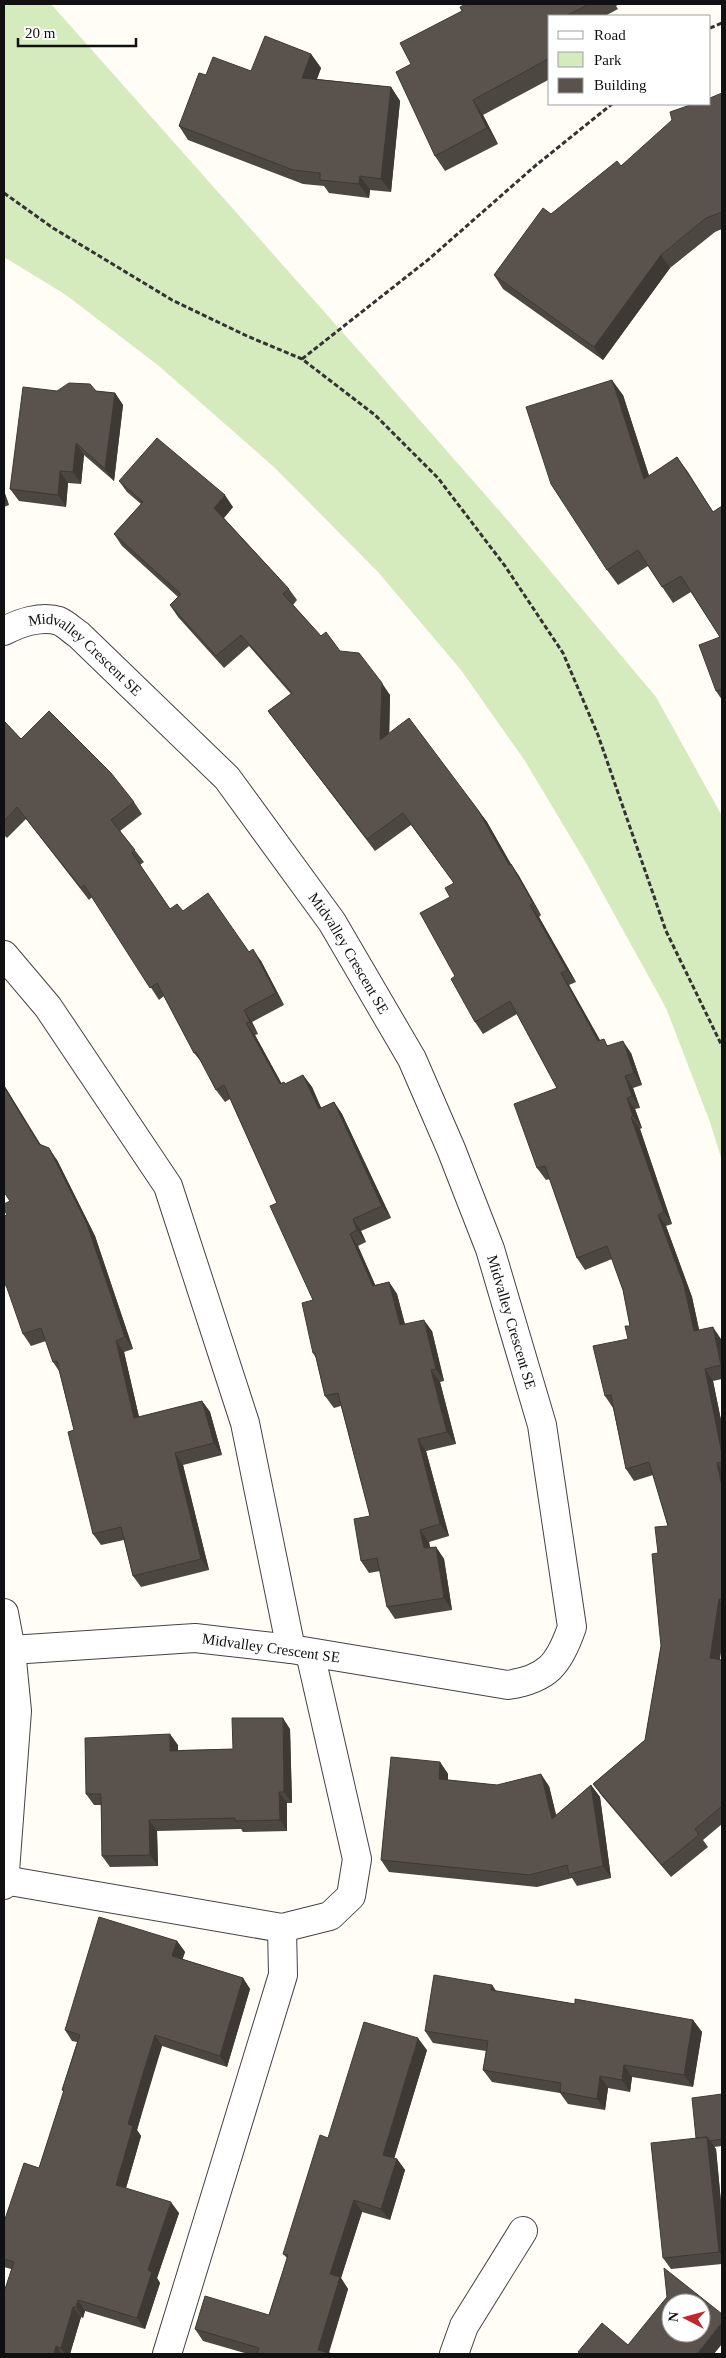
<svg xmlns="http://www.w3.org/2000/svg" width="726" height="2358" font-family="Georgia,serif">
	<style>
		.green { fill: #d5ebbd }
		.lines { fill: none; stroke-linecap: round; stroke-linejoin: round }
		.minor-casing { stroke: #444; stroke-width: 30 }
		.path { stroke: #333; stroke-width: 3; stroke-dasharray: 5 2.5; stroke-linecap: butt }
		.minor { stroke: #fff; stroke-width: 28 }
		.wall { fill: #4d4742 }
		.shaded-wall { fill: #3f3936 }
		.building { fill: #5a524d; stroke: #3f3936; fill-rule: evenodd }
		.labels { text-anchor: middle; dominant-baseline: central; stroke-width: 5; stroke-linejoin: round; paint-order: stroke }
		.street-label { font-size: 15px; fill: #111; stroke: #fff }
	</style>
	<rect width="100%" height="100%" fill="#fffdf5"/>
	<path class="green" d="M4,4H51L368,361L510,523L656,697L722,816V1161L710,1122L666,1008L586,863L525,761L461,670L378,572L275,468L159,366L66,295L4,257Z"/>
	<g class="lines">
		<defs>
			<g id="minor">
				<path id="s1" d="M4,631C19,623 42,615 59,621C66,624 73,631 79,635L227,778L332,922L412,1059L451,1149L490,1249L542,1425L572,1627C559,1665 547,1679 508,1685L291,1649L195,1638L11,1650"/>
				<path d="M4,955L48,1007L168,1186L245,1423L291,1649"/>
				<path d="M4,1613L11,1650L17,1711L4,1885"/>
				<path d="M4,1880L282,1928L330,1916L351,1896L357,1859L310,1653"/>
				<path d="M167,2354L283,1975L282,1928"/>
				<path d="M454,2354L464,2326L523,2231"/>
			</g>
		</defs>
		<use href="#minor" class="minor-casing"/>
		<path class="path" d="M710,28L722,23
			M4,193L53,228L172,300L247,336L302,359L375,415L438,478L505,566L563,653L598,735L666,931L722,1046
			M302,359L429,259L535,166L612,104"/>
		<use href="#minor" class="minor"/>
	</g>
	<path class="wall" d="M466,4H619L616,6L618,9L605,16H550V79L483,115L498,144L445,171L435,156L411,64L462,11Z
		M311,54L321,68L317,79L391,87L400,101L391,192L370,190L369,198L329,193L324,186L303,184L188,140L179,126L206,75L251,71Z
		M722,93V229L715,232L670,268L603,360L503,289L494,275L551,214L621,166Z
		M57,391H96L115,393L123,405L114,481L84,455L81,484L68,483L66,507L19,501L10,489Z
		M623,395L649,476L677,457L713,512L722,506V700L716,691L720,637L691,592L673,603L648,566L618,585L607,570Z
		M119,481L233,507L224,518L289,589L297,600L293,605L321,636L340,651L390,695L389,733L478,810L487,822L511,864L519,876L541,915L539,917L576,982L569,985L600,1040L609,1046L631,1053L642,1085L633,1088L640,1108L635,1109L642,1128L640,1129L672,1224L666,1226L692,1297L699,1330L721,1339L722,1343V1379L713,1381L722,1425V1643L720,1660H722V1824L703,1840L708,1847L671,1877L602,1796L593,1784L645,1740L661,1646L658,1553L668,1526L653,1475L634,1481L626,1469L613,1408L605,1396L628,1339L630,1326L623,1290L612,1259L585,1270L577,1258L550,1179L546,1180L537,1168L557,1088L517,1014L483,1034L475,1022L455,976L450,897L454,883L411,825L375,851L268,711L291,694L249,646L224,668L178,617L170,605L178,597L122,546L114,534L141,504L127,492Z
		M4,491L9,505L4,507Z
		M4,721L21,739L134,802L142,814L120,831L144,862L140,865L170,909L183,911L249,952L261,961L284,1005L252,1022L258,1034L255,1035L281,1083L285,1084L303,1075L312,1087L321,1108L334,1102L342,1114L391,1218L361,1231L366,1242L358,1246L375,1285L389,1282L397,1294L405,1324L432,1331L444,1381L440,1382L456,1444L426,1451L449,1536L429,1542L430,1547H436L444,1559L452,1610L395,1619L387,1607L380,1571L369,1573L361,1561L370,1516L341,1406L334,1408L325,1396L316,1358L313,1353V1300L277,1203L230,1099L225,1102L216,1090L203,1064L194,1053L164,996L159,1000L92,897L89,900L26,819L7,838L4,835Z
		M4,1085L41,1145L57,1160L95,1236L133,1349L124,1352L139,1417L202,1401L210,1412L222,1455L183,1465L209,1570L141,1587L133,1576L124,1540L101,1545L93,1534L74,1430L59,1371L53,1362L46,1341L31,1346L23,1334L7,1215L10,1201L4,1192Z
		M290,1729L292,1803H287V1831L243,1832L241,1829L157,1831L158,1866L110,1867L102,1856L101,1805H94L86,1794L178,1745V1750L233,1749Z
		M440,1762L448,1774V1780L497,1785L549,1786L556,1815L591,1785L600,1797L611,1878L577,1886L572,1878L537,1887L389,1872L381,1860Z
		M177,1941L185,1952L182,1959L243,1978L250,1989L227,2067L162,2046L148,2090L137,2130L141,2136L126,2188L179,2213L157,2278L160,2283L145,2329L85,2311L83,2318L81,2317L70,2354H4L11,2269L4,2267V2222L39,2168L64,2092L62,2090L77,2042L72,2041L65,2030Z
		M492,1985L496,1991L575,2004L693,2020L702,2032L693,2087L632,2077L630,2092L608,2088L605,2110L568,2104L560,2093L492,2082L483,2070L486,2051L433,2043L425,2031Z
		M427,2050L394,2158L397,2159L405,2170L390,2220L362,2212L341,2278L348,2289L329,2353L333,2354H248L203,2341L195,2329L269,2315L287,2258L283,2254L328,2138Z
		M722,2094V2146L714,2147L716,2149L722,2213V2264L671,2269L663,2258L696,2138Z"/>
	<path class="shaded-wall" d="M311,54L321,68L312,92L302,78Z
		M391,87L400,101L391,192L381,179Z
		M473,100L483,115L498,144L487,128Z
		M360,176L370,190L369,198L359,184Z
		M661,255L670,268L603,360L594,347Z
		M612,380L623,395L655,494L644,479Z
		M115,393L123,405L114,481L105,469Z
		M76,443L84,455L81,484L73,472Z
		M677,457L688,472L722,526L713,512Z
		M60,471L68,483L66,507L58,495Z
		M4,491L9,505L4,497Z
		M225,495L233,507L222,520L214,508Z
		M382,683L390,695L389,752L380,740Z
		M478,810L487,822L518,877L509,865Z
		M511,864L519,876L541,915L533,903Z
		M530,905L539,917L576,982L567,970Z
		M253,949L261,961L284,1005L276,993Z
		M561,973L569,985L607,1053L598,1041Z
		M244,1010L252,1022L258,1034L250,1022Z
		M246,1023L255,1035L288,1095L280,1084Z
		M623,1041L631,1053L642,1085L634,1073Z
		M303,1075L312,1087L327,1121L319,1109Z
		M625,1076L633,1088L640,1108L632,1096Z
		M4,1085L47,1156L39,1144L4,1087Z
		M627,1098L635,1109L642,1128L633,1116Z
		M334,1102L342,1114L391,1218L382,1206Z
		M631,1117L640,1129L672,1224L664,1212Z
		M49,1148L57,1160L95,1236L133,1349L125,1337Z
		M658,1215L666,1226L692,1297L702,1343L694,1331Z
		M353,1219L361,1231L366,1242L357,1230Z
		M350,1234L358,1246L381,1298L373,1286Z
		M389,1282L397,1294L408,1337L400,1325Z
		M424,1320L432,1331L444,1381L436,1369Z
		M713,1327L721,1339L722,1343V1367L721,1365Z
		M116,1341L124,1352L142,1430L134,1418Z
		M705,1369L713,1381L722,1425V1454Z
		M431,1370L440,1382L456,1444L447,1432Z
		M202,1401L210,1412L222,1455L214,1443Z
		M418,1439L426,1451L449,1536L440,1524Z
		M175,1453L183,1465L209,1570L201,1559Z
		M717,1463L722,1470V1486Z
		M420,1530L429,1542L432,1560L424,1548Z
		M436,1547L444,1559L452,1610L444,1598Z
		M719,1599L722,1604V1643L718,1670L710,1658Z
		M283,1718L290,1729L292,1803L284,1792Z
		M170,1734L178,1745V1762L170,1751Z
		M440,1762L448,1774L447,1791L439,1779Z
		M541,1774L549,1786L560,1831L552,1819Z
		M591,1785L600,1797L611,1878L603,1866Z
		M279,1792L287,1803V1831L280,1820Z
		M149,1820L157,1831L158,1866L150,1855Z
		M177,1941L185,1952L180,1967L172,1956Z
		M243,1978L250,1989L227,2067L220,2056Z
		M492,1985L500,1997L491,1990Z
		M693,2020L702,2032L693,2087L684,2075Z
		M155,2035L162,2046L137,2130L141,2136L124,2195L116,2185L128,2124Z
		M418,2038L427,2050L392,2166L383,2155Z
		M624,2065L632,2077L630,2092L622,2080Z
		M600,2076L608,2088L605,2110L597,2099Z
		M707,2137L716,2149L722,2213V2256L719,2252Z
		M397,2159L405,2170L390,2220L381,2209Z
		M354,2200L362,2212L341,2278L348,2289L328,2354L318,2350L330,2274Z
		M171,2202L179,2213L157,2278L160,2283L145,2329L137,2318L148,2270Z
		M78,2300L85,2311L83,2318L76,2307Z
		M73,2307L81,2317L70,2354H65L61,2348Z
		M722,2322V2344L714,2354H697Z
		M56,2346L62,2354H54Z"/>
	<path class="building" d="M466,4H589L566,16H550V58L473,100L487,128L435,156L396,72L411,64L400,43L462,11L460,7Z
		M265,36L311,54L302,78L391,87L381,179L360,176L359,184L320,180V173L293,170L179,126L199,73L206,75L213,57L251,71Z
		M722,93V212L706,218L661,255L594,347L494,275L543,208L551,214L617,161L621,166L672,120L670,112L693,104H710V98Z
		M612,380L644,479L677,457L713,512L722,506V689L716,691L699,645L720,637L681,576L662,587L638,550L607,570L551,484L526,407Z
		M69,383L90,384L96,391L115,393L105,469L76,443L73,472L60,471L58,495L10,489L23,387L57,391Z
		M157,438L225,495L214,508L289,589L283,594L321,636L326,632L340,651L359,653L382,683L380,740L409,718L478,810L509,865L511,864L533,903L530,905L567,970L561,973L598,1041L604,1039L607,1046L623,1041L634,1073L625,1076L632,1096L627,1098L633,1116L631,1117L664,1212L658,1215L684,1285L694,1331L713,1327L721,1365L705,1369L722,1454V1462L717,1463L722,1486V1599H719L710,1658L722,1660V1806L695,1829L699,1835L662,1865L593,1784L645,1740L661,1646L652,1554L658,1553L655,1527L668,1526L649,1462L626,1469L611,1395L605,1396L593,1346L628,1339L625,1326H630L623,1290L607,1246L577,1258L545,1166L537,1168L514,1104L557,1088L510,1001L475,1022L451,979L455,976L420,913L450,897L445,888L454,883L403,813L367,839L268,711L292,693L241,635L216,656L170,605L181,594L114,534L143,502L119,481Z
		M49,711L111,773L134,802L111,820L135,850L132,853L170,909L177,904L183,911L208,893L249,952L253,949L276,993L244,1010L250,1022L246,1023L280,1084L284,1082L285,1084L303,1075L319,1109L334,1102L382,1206L353,1219L357,1230L350,1234L373,1286L389,1282L400,1325L424,1320L436,1369L431,1370L447,1432L418,1439L440,1524L420,1530L424,1548L436,1547L444,1598L387,1607L377,1558L361,1561L354,1519L370,1516L338,1393L325,1396L315,1353H313L302,1303L313,1300L270,1206L277,1203L224,1085L216,1090L196,1052L194,1053L157,983L150,988L84,885L81,888L17,807L4,821V721L21,739Z
		M4,1087L39,1144L49,1148L87,1224L125,1337L116,1341L134,1418L202,1401L214,1443L175,1453L201,1559L133,1576L121,1527L93,1534L68,1432L74,1430L57,1361L53,1362L41,1328L23,1334L7,1288L4,1282V1216L7,1215L4,1209V1204L10,1201L4,1192Z
		M232,1718H283L284,1792H279L280,1820L235,1821V1818L149,1820L150,1855L102,1856L101,1794H86L85,1738L170,1734V1751L233,1749Z
		M391,1757L440,1762L439,1779L497,1785L541,1774L552,1819L591,1785L603,1866L569,1874L567,1865L529,1875L381,1860Z
		M99,1917L177,1941L172,1956L243,1978L220,2056L155,2035L141,2080L128,2124L133,2126L116,2185L171,2202L148,2270L152,2272L137,2318L78,2300L76,2307H73L61,2348L56,2346L54,2354H4V2292L14,2262L4,2259V2222L24,2163L39,2168L64,2090H62L80,2035L65,2030Z
		M434,1975L492,1985L491,1990L575,2004V1999L693,2020L684,2075L624,2065L622,2080L600,2076L597,2099L560,2092L561,2083L483,2070L488,2041L425,2031Z
		M364,2022L418,2038L383,2155L397,2159L381,2209L354,2200L330,2274L340,2277L318,2350L333,2354H257L259,2348L195,2329L205,2296L269,2315L288,2255L283,2254L320,2135L328,2138Z
		M722,2094V2139L710,2141L707,2137L696,2138L692,2098Z
		M707,2137L719,2252L663,2258L651,2143Z
		M664,2268L722,2314V2322L697,2354H581L578,2352L602,2323L628,2345L667,2297ZM671,2303H701V2333H671Z"/>
	<g class="labels">
		<g class="street-label">
			<text stroke="none"><textPath href="#s1" startOffset="96">Midvalley Crescent SE</textPath></text>
			<text stroke="none"><textPath href="#s1" startOffset="501">Midvalley Crescent SE</textPath></text>
			<text stroke="none"><textPath href="#s1" startOffset="906">Midvalley Crescent SE</textPath></text>
			<text transform="translate(271 1648) rotate(8)">Midvalley Crescent SE</text>
		</g>
	</g>
	<rect width="726" height="2358" fill="none" stroke="#111111" stroke-width="10"/>
	<rect x="548" y="15" width="162" height="90" fill="#ffffff" stroke="#a0a0a0"/>
	<rect x="558" y="31" width="25" height="8" fill="#ffffff" stroke="#a0a0a0"/>
	<text x="594" y="40" font-size="15" fill="#111111">Road</text>
	<rect x="558" y="52" width="25" height="15" fill="#d5ebbd" stroke="#a0a0a0"/>
	<text x="594" y="65" font-size="15" fill="#111111">Park</text>
	<rect x="558" y="78" width="25" height="15" fill="#5a524d" stroke="#a0a0a0"/>
	<text x="594" y="90" font-size="15" fill="#111111">Building</text>
	<g transform="translate(686 2318) rotate(276)"><circle r="24" fill="#ffffff" stroke="#a0a0a0"/>
	<path d="M0-4L9 19L0 12L-9 19Z" fill="#c4262e"/>
	<text y="-8" font-size="14" font-weight="bold" text-anchor="middle" fill="#111111">N</text>
	</g>
	<path d="M18 38v8h118v-8" fill="none" stroke="#111111" stroke-width="2.5"/>
	<text x="25" y="38" font-size="15" fill="#111111" stroke="#ffffff" stroke-width="4" paint-order="stroke">20 m</text>
</svg>
